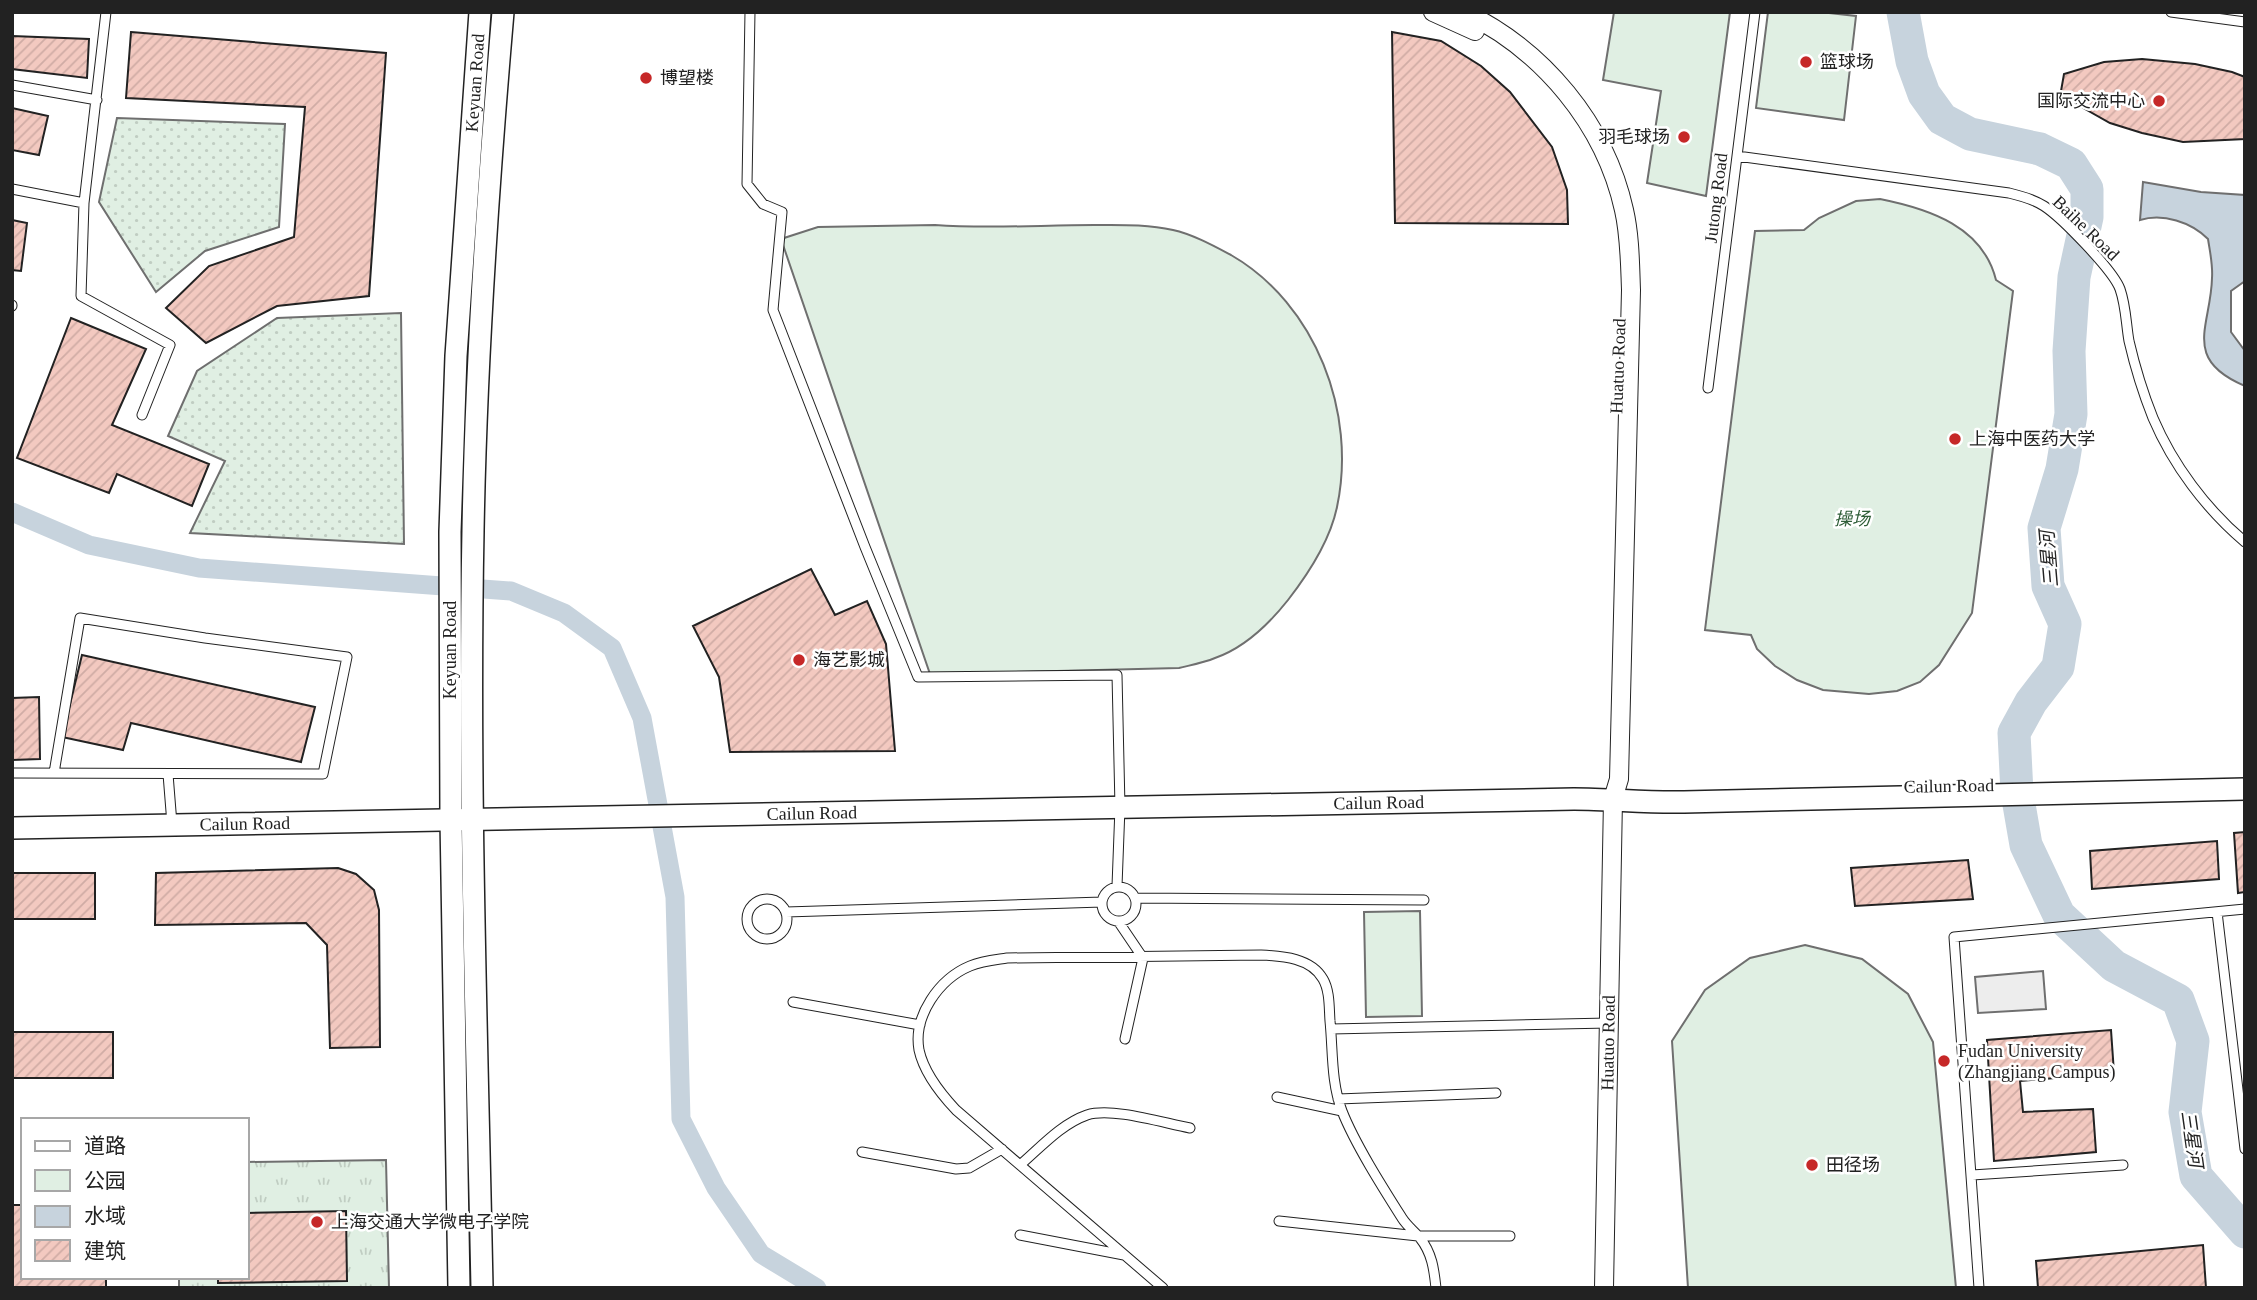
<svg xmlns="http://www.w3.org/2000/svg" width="2257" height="1300" font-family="'Times New Roman','Noto Sans SC',serif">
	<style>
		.grass { fill: url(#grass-tufts); stroke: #6f6f6f; stroke-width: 2 }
		.park { fill: #e0efe3; stroke: #6f6f6f; stroke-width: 2 }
		.garden { fill: url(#garden-dots); stroke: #6f6f6f; stroke-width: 2 }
		.parking { fill: #ededed; stroke: #6f6f6f; stroke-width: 2 }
		.water { fill: #c7d3dd; stroke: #6f6f6f; stroke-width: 2 }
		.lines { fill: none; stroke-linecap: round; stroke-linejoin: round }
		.canal { stroke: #c7d3dd; stroke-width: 19 }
		.river { stroke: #c7d3dd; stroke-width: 33 }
		.building { fill: url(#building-hatch); stroke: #222; stroke-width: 2 }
		.service-casing { stroke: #222; stroke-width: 11 }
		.minor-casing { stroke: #222; stroke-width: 20 }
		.tertiary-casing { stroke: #222; stroke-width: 24 }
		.service { stroke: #fff; stroke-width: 9 }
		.minor { stroke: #fff; stroke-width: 18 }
		.tertiary { stroke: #fff; stroke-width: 21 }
		.poi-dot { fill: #c62828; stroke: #fff; stroke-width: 2.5 }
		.labels { text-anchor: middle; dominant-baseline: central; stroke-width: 5; stroke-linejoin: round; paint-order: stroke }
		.poi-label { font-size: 18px; fill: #222; stroke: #fff; text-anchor: start }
		.street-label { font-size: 18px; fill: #222; stroke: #fff }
		.park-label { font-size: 18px; font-style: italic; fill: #2f5e38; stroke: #fff }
		.water-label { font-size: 19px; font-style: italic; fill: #222; stroke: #fff }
	</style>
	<defs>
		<pattern id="grass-tufts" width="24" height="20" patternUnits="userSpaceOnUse" patternTransform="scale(1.75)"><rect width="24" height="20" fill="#e0efe3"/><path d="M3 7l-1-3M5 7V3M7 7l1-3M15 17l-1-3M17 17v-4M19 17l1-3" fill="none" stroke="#c0cdc2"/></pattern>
		<pattern id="garden-dots" width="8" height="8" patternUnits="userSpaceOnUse" patternTransform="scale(1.75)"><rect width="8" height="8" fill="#e0efe3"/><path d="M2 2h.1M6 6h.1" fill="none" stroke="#c0cdc2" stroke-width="1.8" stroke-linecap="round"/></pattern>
		<pattern id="building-hatch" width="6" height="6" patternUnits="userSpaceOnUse" patternTransform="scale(1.75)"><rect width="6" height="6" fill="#f3c9c0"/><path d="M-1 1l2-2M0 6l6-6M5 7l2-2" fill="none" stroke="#d0aca5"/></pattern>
	</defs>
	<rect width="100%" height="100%" fill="#fff"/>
	<path class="grass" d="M386,1160L389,1288H179V1277H247V1162Z"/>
	<path class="park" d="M1614,12H1730L1706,196L1647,183L1661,91L1603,80Z
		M1768,12H1820L1856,16L1844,120L1756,108Z
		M1880,199C1930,209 1983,227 1996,280L2013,291L1972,613L1939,665L1920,682L1897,691L1869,694L1823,690L1797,680L1775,666L1757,649L1751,635L1705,630L1755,231L1804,230L1819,218L1856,201Z
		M935,225C988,229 1041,225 1094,225C1120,225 1147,224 1173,230C1192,234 1214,246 1231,255C1316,304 1357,413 1337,507C1330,541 1309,573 1288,600C1269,624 1244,648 1215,658C1203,663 1191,665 1179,668L930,674L781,239L818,227Z
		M1420,911L1422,1016L1366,1017L1364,912Z
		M1805,945L1862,959L1908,994L1933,1042L1956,1288H1688L1672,1041L1705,990L1750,958Z"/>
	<path class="garden" d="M117,118L285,124L279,227L205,251L156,292L99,202Z
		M401,313L404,544L190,533L225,461L168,436L197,371L277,318Z"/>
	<path class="parking" d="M2043,971L2046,1009L1978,1013L1975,977Z"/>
	<path class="water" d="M2143,182L2201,192L2245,195V281L2231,291V332L2245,351V386C2181,359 2211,326 2212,278C2213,265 2210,252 2208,239C2191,222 2163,213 2140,220Z"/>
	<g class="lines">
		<path class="canal" d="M12,512L89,545L199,568L511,591L564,613L612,648L642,718L675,897L681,1119L716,1188L761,1254L817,1288"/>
		<path class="river" d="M1903,12L1912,61L1924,94L1942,119L1970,134L2040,149L2071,164L2087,189V217L2074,277L2069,351L2071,414L2062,469L2044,528L2048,586L2065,624L2058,667L2031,702L2014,733L2017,793L2026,845L2059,915L2114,966L2178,1000L2193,1041L2185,1112L2196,1176L2245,1232"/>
	</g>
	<path class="building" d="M131,32L386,53L369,296L277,306L206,343L166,308L209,266L294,237L305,107L126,98Z
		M1392,32L1441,41L1481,66L1510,92L1552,147L1567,190L1568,224L1395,223Z
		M12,36L89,39L87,78L12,69Z
		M2142,59L2195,64L2232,72L2245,77V139L2183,142L2142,133L2110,123L2078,105L2061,91L2064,74L2104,62Z
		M12,108L48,116L39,155L12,150Z
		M12,220L27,223L21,271L12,270Z
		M71,318L146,349L112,425L209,464L192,506L117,474L109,493L17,458Z
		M811,569L835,615L867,601L886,644L895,751L730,752L719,677L693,626Z
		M82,655L315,707L301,762L131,723L123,750L62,737Z
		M39,697L40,759L12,760V698Z
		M2245,832V892L2238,893L2234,833Z
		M2217,841L2219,879L2092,889L2090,851Z
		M1968,860L1973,899L1855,906L1851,868Z
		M338,868L356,874L374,890L379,910L380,1047L330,1048L327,945L306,923L155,925L156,873Z
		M12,873H95V919H12Z
		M2111,1030L2114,1073L2020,1081L2023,1112L2093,1109L2096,1152L1994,1161L1987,1040Z
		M12,1032H113V1078H12Z
		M12,1205H23V1277H106V1288H12Z
		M346,1211L347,1281L218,1283V1277H247V1213Z
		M2203,1245L2206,1288H2038L2036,1261Z"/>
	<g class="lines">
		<defs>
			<path id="service" d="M106,12L84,203L81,296L170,345L142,415
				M750,12L747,184L763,204L782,212L773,310L865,547L918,677L1117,675L1120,807L1117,886
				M2171,12L2245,22
				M12,85L97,100
				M1737,156L2009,193C2022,196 2033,199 2044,206C2061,217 2113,270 2120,289C2126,306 2126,324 2129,341C2135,367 2143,393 2153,418C2173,465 2206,509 2245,542
				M12,189L84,203
				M12,305V306
				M1708,388L1755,12
				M12,773L323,774L347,657L205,638L80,618L54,773
				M168,774L172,824
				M1102 904a17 17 0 1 1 34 0a17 17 0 1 1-34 0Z
				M1136,898L1424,900
				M747 919a20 20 0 1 1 40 0a20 20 0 1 1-40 0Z
				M786,912L1102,902
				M2217,912L2245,1149
				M1118,921L1143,958L1125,1039
				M793,1002L920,1025
				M1331,1029L1609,1023
				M1277,1097L1342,1111
				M1338,1099L1496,1093
				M862,1152L956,1169L969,1168L1002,1149
				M1020,1165C1040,1148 1061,1124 1087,1115C1112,1107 1163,1123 1190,1128
				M1972,1175L2123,1165
				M1279,1221L1418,1236H1510
				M1020,1235L1124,1255
				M1163,1288L956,1110C940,1093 924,1073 919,1050C913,1016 939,979 970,966C982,961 994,960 1007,958L1261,955C1283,956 1311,958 1323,979C1330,991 1329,1008 1330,1021C1333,1051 1331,1082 1342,1111C1355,1144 1383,1188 1402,1218C1407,1226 1414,1231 1420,1238C1432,1253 1434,1269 1436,1288
				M1979,1288L1954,937L2245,909"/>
			<path id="minor" d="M1433,12L1475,31
				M1464,12C1543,50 1605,124 1624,210C1630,236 1630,264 1631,290L1619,779L1613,799L1604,1288"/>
			<g id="tertiary">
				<path id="s1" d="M12,828L1574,799C1611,799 1647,803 1684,802L2245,789"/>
				<path id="s2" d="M459,1288L451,819L450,532L456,356L480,12"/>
				<path d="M482,1288C477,1036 468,783 473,531C476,358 488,185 503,12"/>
			</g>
		</defs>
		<use href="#service" class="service-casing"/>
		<use href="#minor" class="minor-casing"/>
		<use href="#tertiary" class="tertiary-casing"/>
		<use href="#service" class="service"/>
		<use href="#minor" class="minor"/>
		<use href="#tertiary" class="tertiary"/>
	</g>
	<g class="poi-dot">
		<circle cx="1806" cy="62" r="7"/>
		<circle cx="646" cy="78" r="7"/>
		<circle cx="2159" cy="101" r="7"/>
		<circle cx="1684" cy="137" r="7"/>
		<circle cx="1955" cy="439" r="7"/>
		<circle cx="799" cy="660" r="7"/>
		<circle cx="1944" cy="1061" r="7"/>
		<circle cx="1812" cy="1165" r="7"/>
		<circle cx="317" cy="1222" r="7"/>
	</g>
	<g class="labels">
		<g class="poi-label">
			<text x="1820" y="62">篮球场</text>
			<text x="660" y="78">博望楼</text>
			<text x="2145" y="101" text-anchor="end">国际交流中心</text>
			<text x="1670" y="137" text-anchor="end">羽毛球场</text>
			<text x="1969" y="439">上海中医药大学</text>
			<text x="813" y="660">海艺影城</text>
			<text x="1958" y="1051">Fudan University<tspan x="1958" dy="21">(Zhangjiang Campus)</tspan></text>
			<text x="1826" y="1165">田径场</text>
			<text x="331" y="1222">上海交通大学微电子学院</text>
		</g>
		<g class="street-label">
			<text stroke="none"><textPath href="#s2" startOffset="1206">Keyuan Road</textPath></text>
			<text transform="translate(1716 198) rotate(-83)">Jutong Road</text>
			<text transform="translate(2086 228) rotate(44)">Baihe Road</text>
			<text transform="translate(1618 366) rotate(-88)">Huatuo Road</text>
			<text transform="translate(450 650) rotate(-90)">Keyuan Road</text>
			<text transform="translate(1949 786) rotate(-1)">Cailun Road</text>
			<text stroke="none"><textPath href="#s1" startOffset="1367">Cailun Road</textPath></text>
			<text stroke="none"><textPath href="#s1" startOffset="800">Cailun Road</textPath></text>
			<text stroke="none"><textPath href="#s1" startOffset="233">Cailun Road</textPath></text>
			<text transform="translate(1608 1043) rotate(-89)">Huatuo Road</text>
		</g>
		<g class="park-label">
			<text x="1852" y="519">操场</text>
		</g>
		<g class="water-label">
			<text transform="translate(2049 559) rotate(-95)">三星河</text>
			<text transform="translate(2192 1139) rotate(82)">三星河</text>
		</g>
	</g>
	<rect width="2257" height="1300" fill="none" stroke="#222222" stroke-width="28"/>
	<rect x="21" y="1118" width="228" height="161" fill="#ffffff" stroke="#a7a7a7" stroke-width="2"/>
	<rect x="35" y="1141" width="35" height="10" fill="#ffffff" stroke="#a7a7a7" stroke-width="2"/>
	<text x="84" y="1153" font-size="21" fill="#222222">道路</text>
	<rect x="35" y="1170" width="35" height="21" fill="#e0efe3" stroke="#a7a7a7" stroke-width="2"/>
	<text x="84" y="1188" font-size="21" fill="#222222">公园</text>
	<rect x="35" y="1206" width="35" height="21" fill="#c7d3dd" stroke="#a7a7a7" stroke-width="2"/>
	<text x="84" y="1223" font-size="21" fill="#222222">水域</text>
	<rect x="35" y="1240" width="35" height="21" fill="url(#building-hatch)" stroke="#a7a7a7" stroke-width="2"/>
	<text x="84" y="1258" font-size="21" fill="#222222">建筑</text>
</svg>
